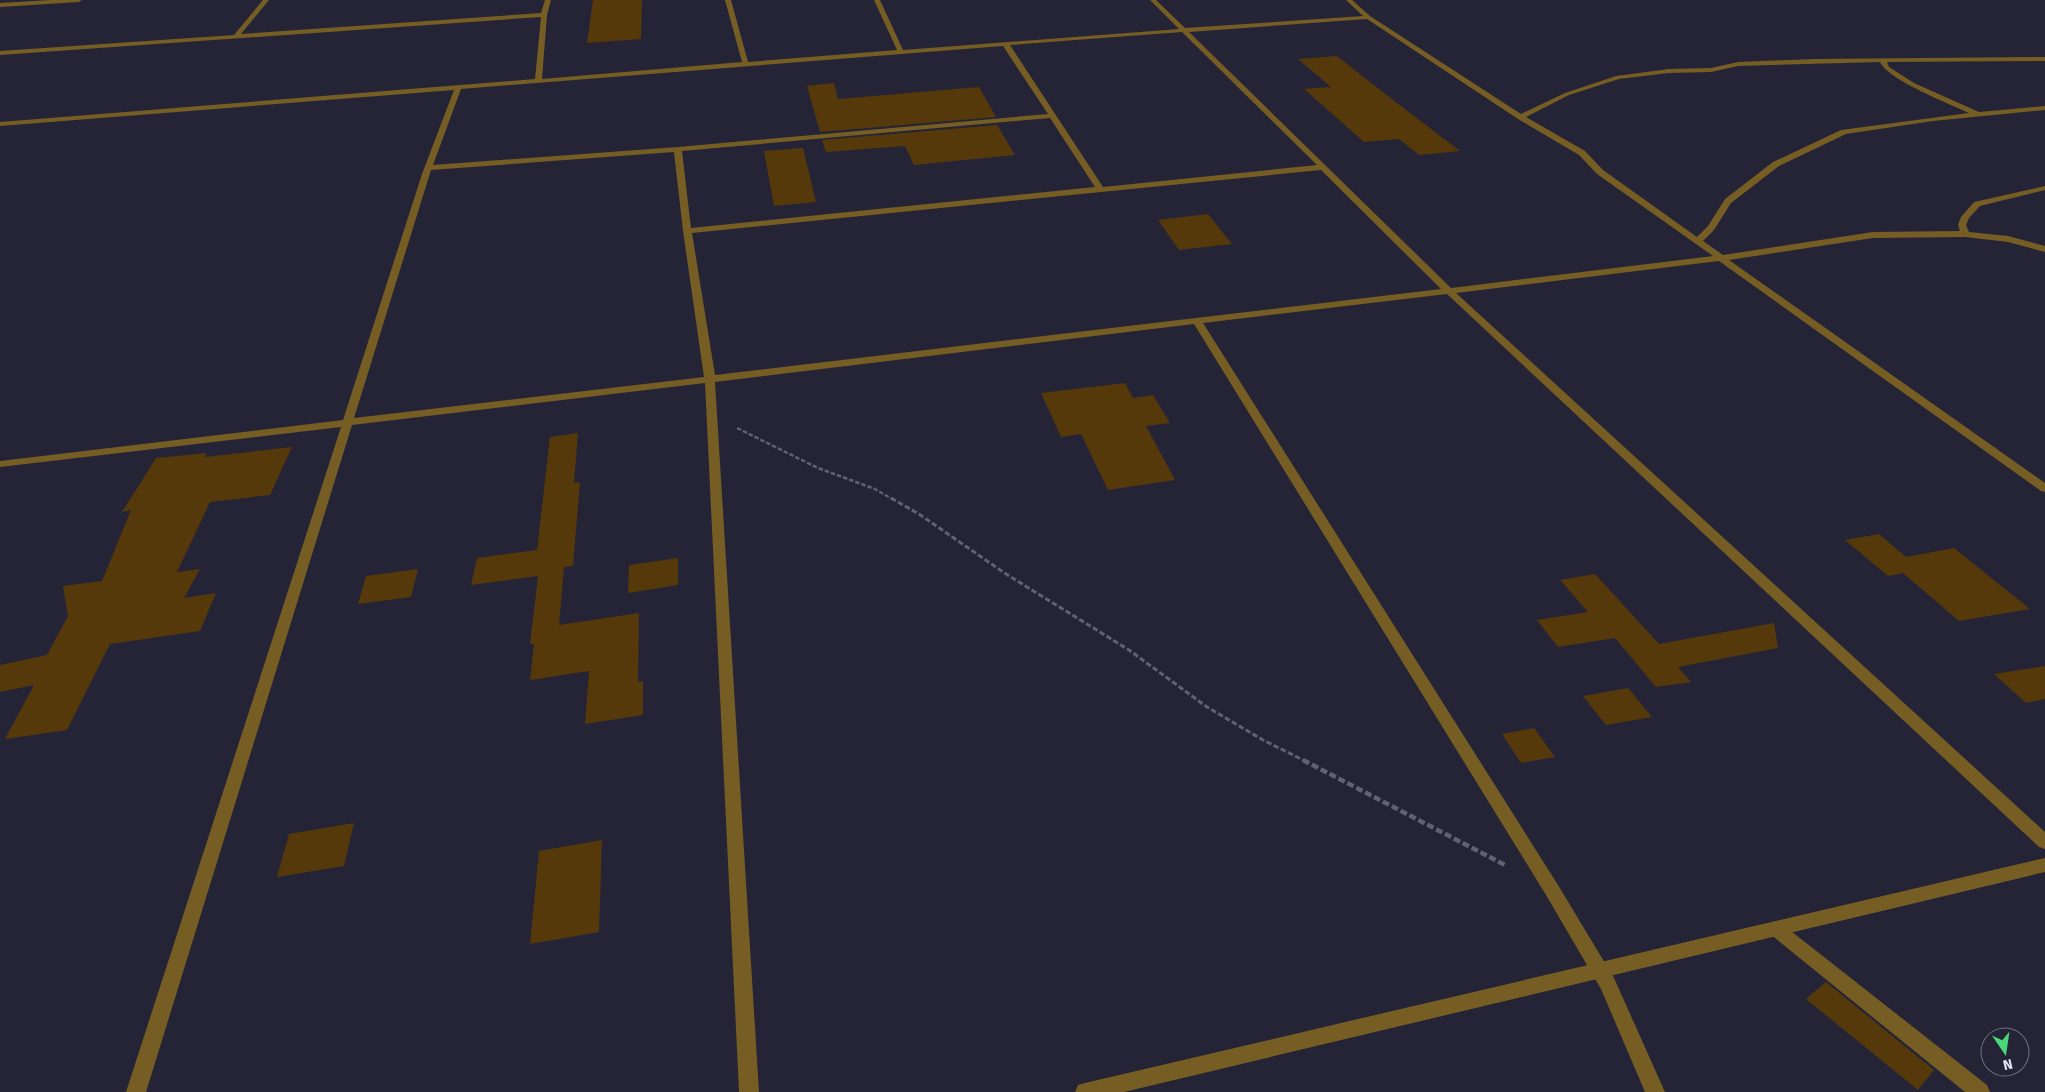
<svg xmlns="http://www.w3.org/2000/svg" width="2045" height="1092" font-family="'Fira Sans',sans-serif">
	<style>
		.building { fill: #56390a }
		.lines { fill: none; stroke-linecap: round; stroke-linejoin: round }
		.path-far2 { stroke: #616171; stroke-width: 2.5; stroke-dasharray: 4.5 2; stroke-linecap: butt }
		.path-far1 { stroke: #616171; stroke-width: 3; stroke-dasharray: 5.5 2.5; stroke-linecap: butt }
		.path { stroke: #616171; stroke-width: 4.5; stroke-dasharray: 7 3; stroke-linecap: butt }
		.minor { fill: #755d24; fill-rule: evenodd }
		.tertiary { fill: #755d24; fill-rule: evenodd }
	</style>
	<rect width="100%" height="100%" fill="#242436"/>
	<path class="building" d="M593,0H642L641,39L587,43Z
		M1337,56L1393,100L1460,151L1419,155L1399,139L1364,142L1304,89L1331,87L1298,59Z
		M834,83L838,99L979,87L996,117L820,132L807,86Z
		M997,125L1015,155L914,165L905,146L826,152L822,140Z
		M803,148L816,202L774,206L764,151Z
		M1208,214L1232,244L1179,250L1158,220Z
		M1125,383L1133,398L1153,395L1170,423L1146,426L1175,480L1108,490L1081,434L1061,437L1041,393Z
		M578,433L574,483L580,482L573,566L564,567L559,625L639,613L638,682L643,681V715L585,724L589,671L530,680L534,644H530L538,576L471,585L477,558L537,550L550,437Z
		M292,447L270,495L210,502L177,572L200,569L184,598L216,593L200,631L110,644L67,730L5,739L34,685L0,692V665L47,655L68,616L63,586L102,581L131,510L122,512L156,458L207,453L205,457Z
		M1879,534L1906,557L1954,548L2030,609L1959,621L1903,573L1888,576L1845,540Z
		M678,558V585L628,593L629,565Z
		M418,569L411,597L358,604L366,576Z
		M1595,574L1659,644L1774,623L1778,648L1678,667L1691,682L1656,687L1615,638L1558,647L1537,620L1588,612L1560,580Z
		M2045,666V699L2026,703L1994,674Z
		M1628,688L1652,717L1606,725L1583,696Z
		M1534,728L1555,757L1521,763L1502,734Z
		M354,823L344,866L277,877L289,834Z
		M602,840L599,932L530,944L539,851Z
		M1826,982L1934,1070L1918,1090L1806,999Z"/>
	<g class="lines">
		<path class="path-far2" d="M737,428L818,468L875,489L894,500"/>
		<path class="path-far1" d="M891,498L919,514L1006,574L1129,650L1207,707L1263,740L1305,761"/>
		<path class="path" d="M1303,760L1505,865"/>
		<path class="minor" d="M51,0H82L79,2L0,7V3Z
			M263,0H269L241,34L541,13L545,0H551L547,15L542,79L742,62L725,0H731L748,62L897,50L874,0H880L903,50L1179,29L1150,0H1156L1185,28L1363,16L1346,0H1352L1370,16L1521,114L1565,93L1616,76L1669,69L1711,68L1738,62L1814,59L2045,57V61L1887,62L1889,67L1914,83L1979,112L2045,106V110L1933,121L1846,134L1779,166L1731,203L1714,230L1703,241L1723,255L1873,232L1960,231L1958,225L1961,217L1974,202L2045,186V190L1980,206L1969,218L1966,225L1969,232L2008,236L2045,246V252L2008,242L1965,237L1873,238L1729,260L2045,483V492L2041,491L1719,261L1456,293L2045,832V849L2039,847L1447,294L1203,323L1558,885L1614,978L1665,1092H1645L1601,989L1546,895L1194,324L715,382L759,1092H739L705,383L352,425L146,1092H126L341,427L0,467V461L343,420L422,174L454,90L0,126V122L535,79L541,17L0,55V51L234,35ZM1367,19L1518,119L1579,155L1597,174L1713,256L1451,288L1189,32ZM1182,32L1317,165L1103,187L1010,45ZM1003,46L1048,114L678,147L433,165L461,89ZM1880,62C1888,80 1950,104 1969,113L1841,130L1773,162L1725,199L1708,226L1697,237L1603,170L1585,151L1526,117L1569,95L1619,79L1669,73L1711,72L1738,66ZM1050,118L1095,187L691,228L682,151ZM674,152L683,231L704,377L354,418L431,170ZM1321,170L1441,289L715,375L692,233Z
			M1776,921L1782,924L1987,1085L1990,1092H1965L1770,934L1767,929L1770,924Z"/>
		<path class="tertiary" d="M2045,858V872L1124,1092H1075L1078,1085L1085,1083Z"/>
	</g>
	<g transform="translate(2005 1052) rotate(167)"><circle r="24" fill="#242436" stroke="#717281"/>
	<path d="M0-4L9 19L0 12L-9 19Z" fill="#48d778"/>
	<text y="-8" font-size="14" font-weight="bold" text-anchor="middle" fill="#e5e6f2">N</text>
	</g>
</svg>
